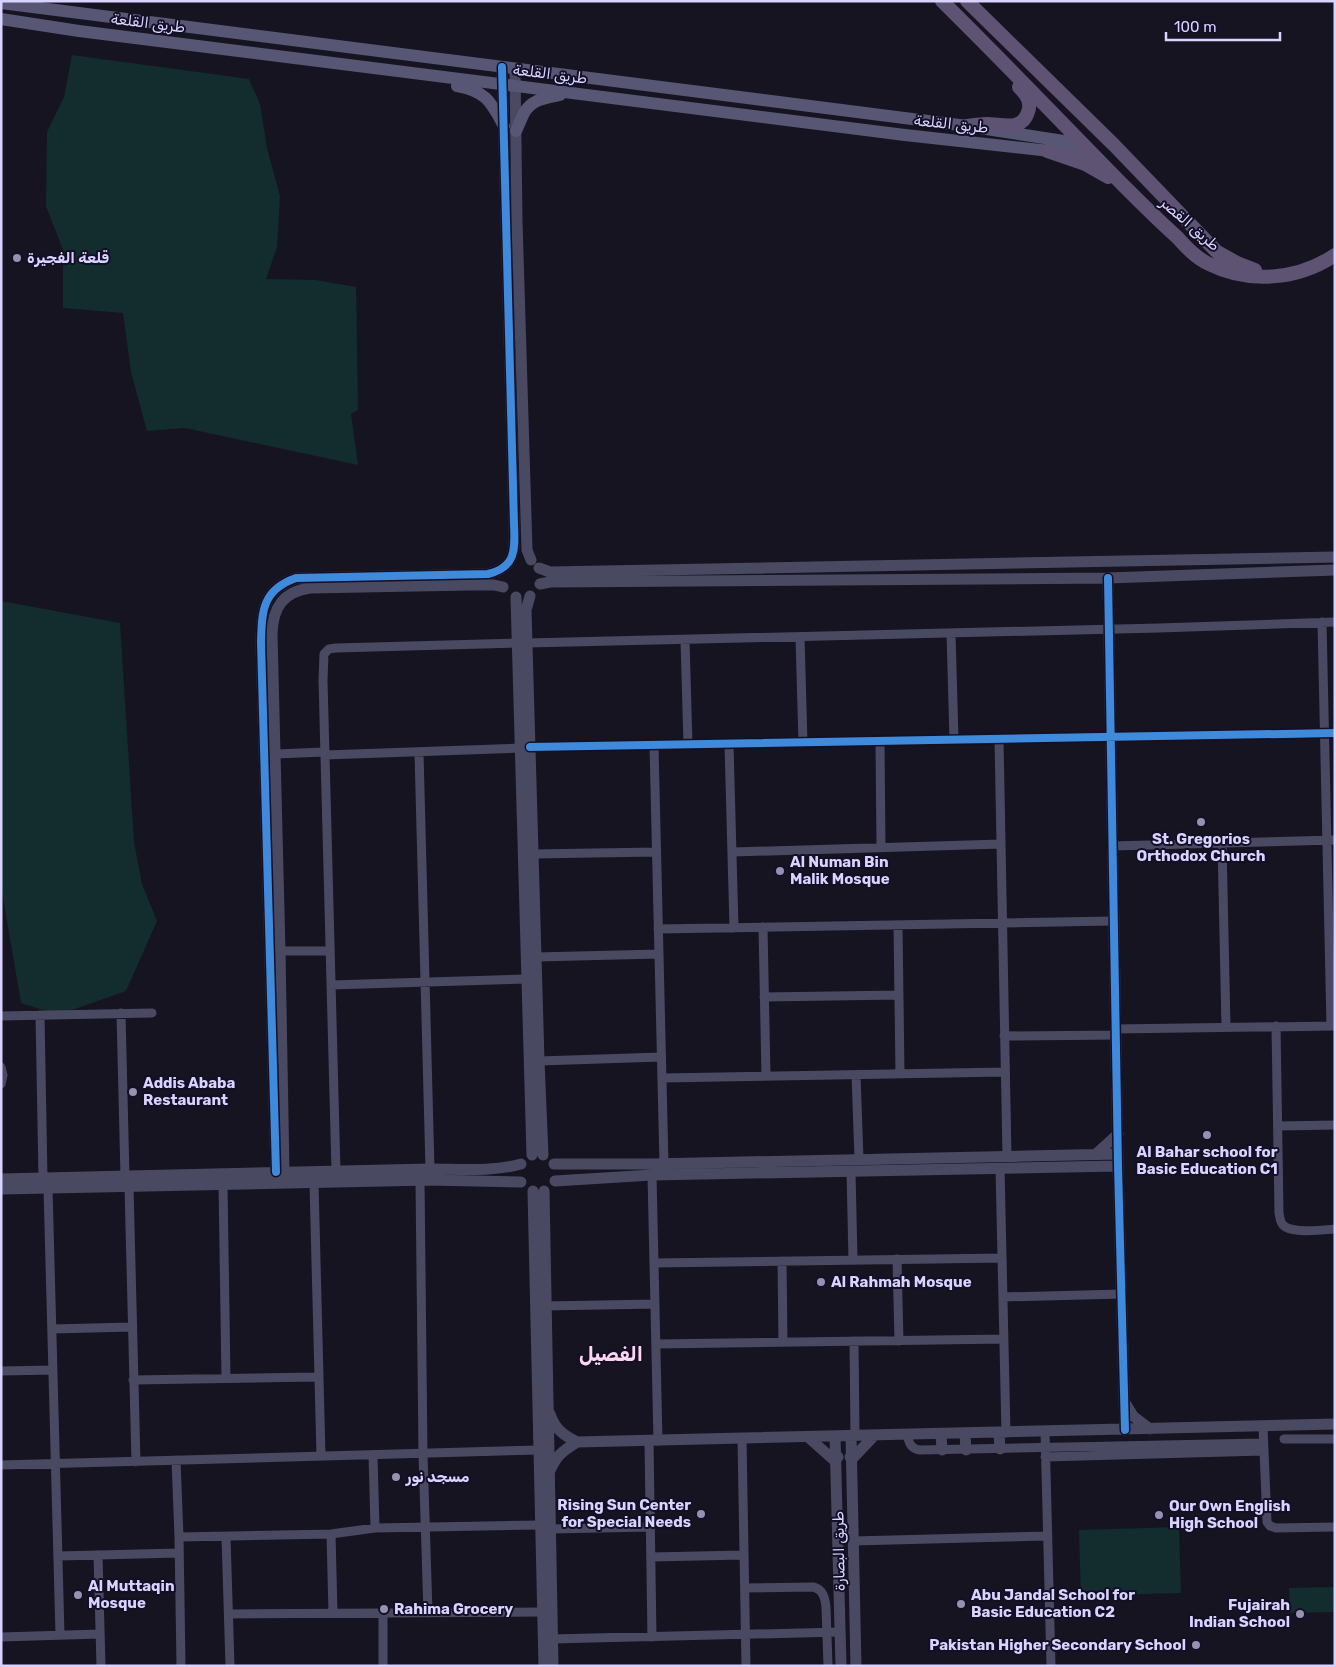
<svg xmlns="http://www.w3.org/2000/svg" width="1336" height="1667" font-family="Rubik,Cairo,sans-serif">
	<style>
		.green { fill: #132c2d }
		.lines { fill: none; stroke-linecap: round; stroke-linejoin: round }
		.minor { stroke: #4a4962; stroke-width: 9 }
		.tertiary { stroke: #4a4962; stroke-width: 11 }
		.secondary { stroke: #575674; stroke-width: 12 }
		.primary { stroke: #5e5373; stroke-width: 14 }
		.cycleway-casing { stroke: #130f26; stroke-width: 11 }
		.cycleway { stroke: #408adc; stroke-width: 8 }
		.poi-dot { fill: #9591b1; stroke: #130f26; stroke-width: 2 }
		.labels { text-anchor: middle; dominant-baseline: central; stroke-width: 4; stroke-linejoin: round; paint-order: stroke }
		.street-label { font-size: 15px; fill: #d9d4ff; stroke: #130f26 }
		.poi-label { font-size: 15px; font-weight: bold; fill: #d9d4ff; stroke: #130f26; text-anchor: start }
		.district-label { font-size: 20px; font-weight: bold; fill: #ffd6f0; stroke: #130f26 }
	</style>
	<rect width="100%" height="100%" fill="#161421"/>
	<path class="green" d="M72,55L249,79L260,104L267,148L280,196L277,247L266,279L316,280L356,287L358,410L351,414L358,465L185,428L147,431L131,372L123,313L63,308V250L46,206L47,132L64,97Z
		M1,601L120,623L134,842L142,884L157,921L126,991L58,1015L21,1003L1,886Z
		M1179,1527L1181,1593L1081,1596L1079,1530Z
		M1335,1587V1612L1290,1613L1289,1588Z"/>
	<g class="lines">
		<path class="minor" d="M1322,622L1331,1026
			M951,633L954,740
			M800,637L803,743
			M685,640L688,745
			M527,643L1159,628L1335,622
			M999,739L1007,1156
			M880,741L881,847
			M729,744L734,928
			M654,746L664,1164
			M530,747L1335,733
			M419,753L430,1169
			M276,754L324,752
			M325,755L521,748
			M1222,843L1226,1027
			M1112,846L1335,840
			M733,852L1001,844
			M533,854L656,852
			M898,925L900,1074
			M763,927L766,1076
			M658,929L1113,921
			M280,951H330
			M536,957L659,954
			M331,985L527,979
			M764,997L899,995
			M121,1013L125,1177
			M40,1015L43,1178
			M1,1016L152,1013
			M1276,1026L1279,1213C1280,1217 1280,1222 1283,1225C1291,1234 1323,1230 1335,1229
			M1115,1029L1335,1026
			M1004,1036L1116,1035
			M539,1061L661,1057
			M1,1067L3,1075L1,1084
			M856,1075L859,1159
			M662,1078L1005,1072
			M1278,1126L1335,1125
			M1000,1168L1006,1433
			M336,1171L323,680L324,654L329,649L336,648L518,643
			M851,1171L853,1260
			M652,1175L658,1441
			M420,1180L423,1454L428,1613
			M314,1183L321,1456
			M223,1185L226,1377
			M129,1187L136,1462
			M48,1188L60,1635
			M897,1259L899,1341
			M782,1261L783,1342
			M654,1263L1002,1258
			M1003,1297L1122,1294
			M545,1306L655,1304
			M52,1329L132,1327
			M854,1341L855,1436
			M656,1344L1004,1339
			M1,1371L53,1370
			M133,1380L319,1377
			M1263,1427L1267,1522L1270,1526L1276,1528L1335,1527
			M1045,1432L1051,1666
			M907,1435C909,1443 911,1449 920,1450L1263,1443
			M742,1439L746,1666
			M1284,1439H1335
			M649,1441L652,1637
			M373,1455L375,1528
			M1045,1457L1263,1451
			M176,1460L179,1537L181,1666
			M1,1465L539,1450
			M550,1529L651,1527
			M331,1534L333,1613
			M179,1537L331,1534L375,1528L541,1525
			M226,1537L230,1666
			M853,1541L1048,1536
			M98,1555L101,1666
			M58,1556L179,1553
			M651,1557L744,1555
			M745,1588L813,1587C823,1589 825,1598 826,1607L828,1666
			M383,1613V1666
			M229,1614L543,1612
			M1,1637L100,1634
			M552,1639L840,1632"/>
		<path class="tertiary" d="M515,69L517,221L527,550L531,560
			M539,568L550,572L1335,557
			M1108,578L1118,1166L1125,1430
			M540,584L550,582L1108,578L1335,570
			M530,596L526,610L539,1061L543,1155
			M516,597L532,1155
			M1096,1154L1118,1134
			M554,1164H652L1118,1154
			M276,1172L261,642C262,611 262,590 296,578L488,574C517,567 515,548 514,524L502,67
			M284,1172L280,951L272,634C273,607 283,592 310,588L469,585H494L503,587
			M1,1179L430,1169C460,1169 492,1172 521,1164
			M555,1181L652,1175L1118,1166
			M1,1189L430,1180L521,1182
			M533,1191L544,1666
			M544,1191L553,1666
			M1125,1403L1133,1416L1150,1429
			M550,1414C555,1429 563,1435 577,1442
			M999,1433L1000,1449
			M941,1434L942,1450
			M965,1434L966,1450
			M851,1436L856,1666
			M808,1437L835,1461L838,1457
			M835,1437L841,1666
			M850,1457L852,1459L874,1436
			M549,1473C556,1456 561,1452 577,1442L1335,1424"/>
		<path class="secondary" d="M1,3L967,126L1083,144
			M1,19L79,31L905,135L1095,156
			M457,86C486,91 491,102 504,126
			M516,131C519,125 521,119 524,113C532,99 546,98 560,95"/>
		<path class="primary" d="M942,1C1004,62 1064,125 1125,187C1142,204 1159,221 1177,237C1186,247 1196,258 1209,264C1249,284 1298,280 1335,255
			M967,1L1114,145L1217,252L1237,263L1255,270
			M967,126C974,125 980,124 987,124C1002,124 1022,132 1028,112C1032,102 1026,94 1019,87
			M1047,151L1085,164L1108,177"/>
		<defs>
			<path id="cycleway" d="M1108,578L1118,1166L1125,1430
				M530,747L1335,733
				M276,1172L261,642C262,611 262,590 296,578L488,574C517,567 515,548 514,524L502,67"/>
		</defs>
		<use href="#cycleway" class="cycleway-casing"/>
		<use href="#cycleway" class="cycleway"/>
	</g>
	<g class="poi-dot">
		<circle cx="17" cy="258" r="5"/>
		<circle cx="1201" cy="822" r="5"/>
		<circle cx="780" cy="871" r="5"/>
		<circle cx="133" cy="1092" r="5"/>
		<circle cx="1207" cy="1135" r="5"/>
		<circle cx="821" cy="1282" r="5"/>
		<circle cx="396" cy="1477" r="5"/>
		<circle cx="701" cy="1514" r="5"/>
		<circle cx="1159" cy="1515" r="5"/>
		<circle cx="78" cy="1595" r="5"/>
		<circle cx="961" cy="1604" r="5"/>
		<circle cx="384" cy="1609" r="5"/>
		<circle cx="1300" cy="1614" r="5"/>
		<circle cx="1196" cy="1645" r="5"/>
	</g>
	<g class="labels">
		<g class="street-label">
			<text transform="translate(148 23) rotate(7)">طريق القلعة</text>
			<text transform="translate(550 74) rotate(7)">طريق القلعة</text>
			<text transform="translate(951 124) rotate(6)">طريق القلعة</text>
			<text transform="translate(1190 224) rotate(41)">طريق القصر</text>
			<text transform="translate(839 1551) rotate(-91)">طريق البصارة</text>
		</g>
		<g class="poi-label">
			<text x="27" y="258">قلعة الفجيرة</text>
			<text x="1201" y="839" text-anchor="middle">St. Gregorios<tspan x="1201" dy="17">Orthodox Church</tspan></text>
			<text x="790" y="862">Al Numan Bin<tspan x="790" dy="17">Malik Mosque</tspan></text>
			<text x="143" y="1083">Addis Ababa<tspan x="143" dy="17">Restaurant</tspan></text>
			<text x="1207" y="1152" text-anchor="middle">Al Bahar school for<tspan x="1207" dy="17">Basic Education C1</tspan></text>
			<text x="831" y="1282">Al Rahmah Mosque</text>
			<text x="406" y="1477">مسجد نور</text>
			<text x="691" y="1505" text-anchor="end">Rising Sun Center<tspan x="691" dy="17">for Special Needs</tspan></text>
			<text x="1169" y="1506">Our Own English<tspan x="1169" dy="17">High School</tspan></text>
			<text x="88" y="1586">Al Muttaqin<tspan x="88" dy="17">Mosque</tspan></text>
			<text x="971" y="1595">Abu Jandal School for<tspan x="971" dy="17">Basic Education C2</tspan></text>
			<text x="1290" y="1605" text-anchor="end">Fujairah<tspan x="1290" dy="17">Indian School</tspan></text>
			<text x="394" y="1609">Rahima Grocery</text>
			<text x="1186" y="1645" text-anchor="end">Pakistan Higher Secondary School</text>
		</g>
		<g class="district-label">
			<text x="611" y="1354">الفصيل</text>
		</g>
	</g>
	<rect width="1336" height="1667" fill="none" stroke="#d9d4ff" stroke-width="5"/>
	<path d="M1166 32v8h114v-8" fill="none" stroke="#d9d4ff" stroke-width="2.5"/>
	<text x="1174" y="32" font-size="15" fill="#d9d4ff" stroke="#130f26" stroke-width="4" paint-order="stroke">100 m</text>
</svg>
